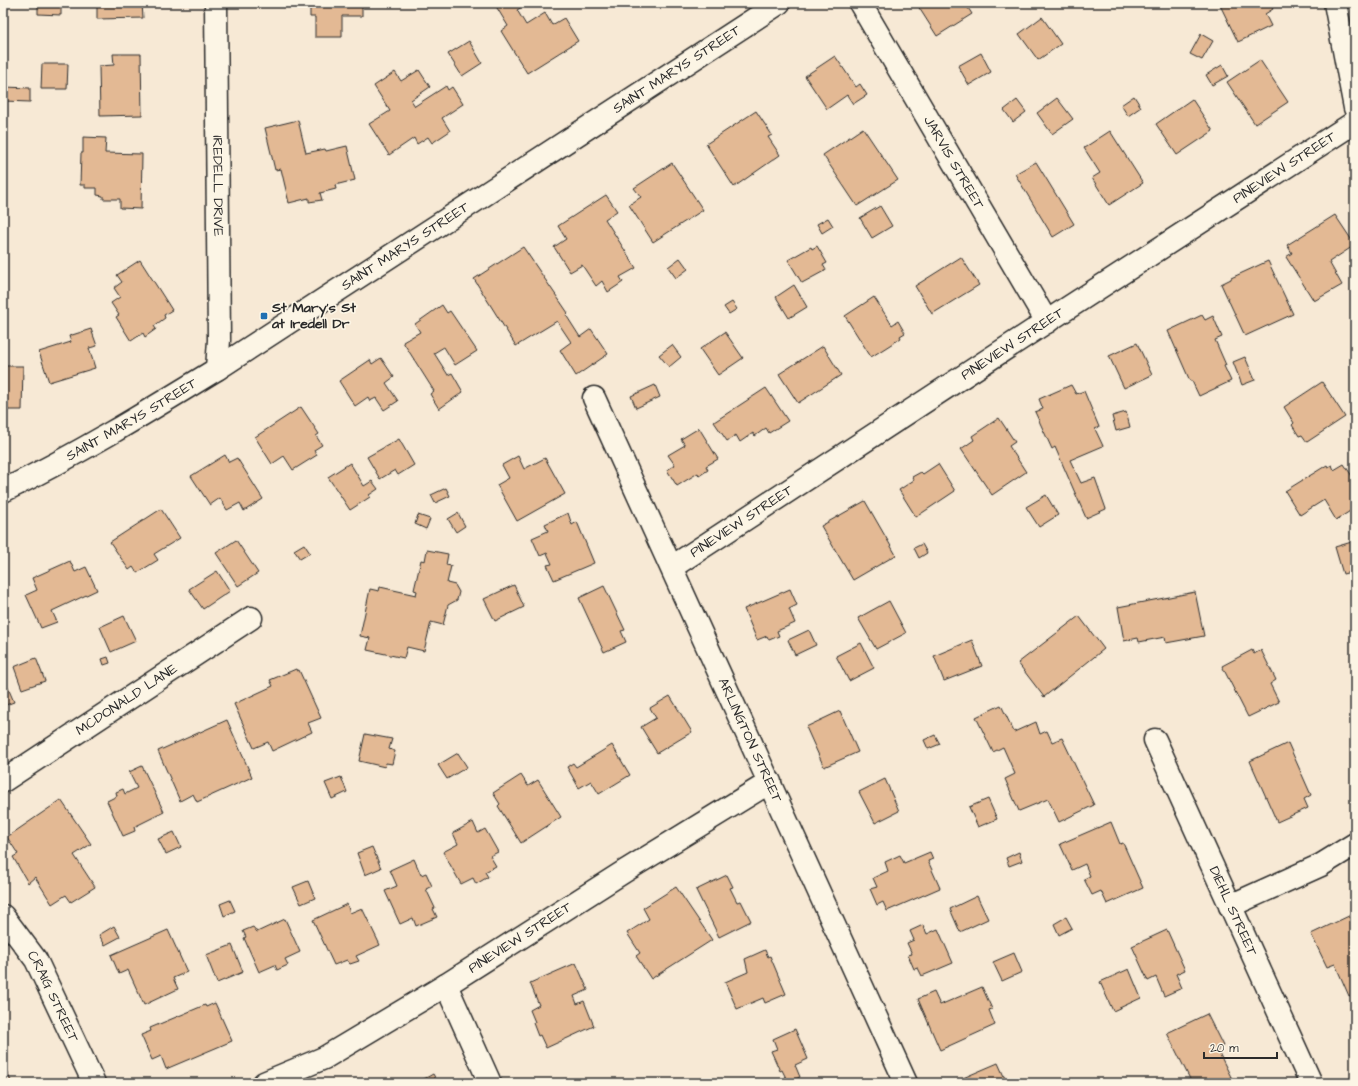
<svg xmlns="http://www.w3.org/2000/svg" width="1358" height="1086" font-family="'Architects Daughter',sans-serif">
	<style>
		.building { fill: #e3b994; stroke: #2b2b2b }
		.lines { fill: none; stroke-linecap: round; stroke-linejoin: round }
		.minor-casing { stroke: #2b2b2b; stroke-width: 25 }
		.secondary-casing { stroke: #2b2b2b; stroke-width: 25 }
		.minor { stroke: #fcf5e5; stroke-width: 22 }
		.secondary { stroke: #fcf5e5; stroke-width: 22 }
		.poi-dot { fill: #1f6fb2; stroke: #fcf5e5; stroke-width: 1.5 }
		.labels { text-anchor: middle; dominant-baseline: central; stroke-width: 3.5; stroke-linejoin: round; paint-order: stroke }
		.street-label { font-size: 14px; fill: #2b2b2b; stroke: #fcf5e5 }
		.poi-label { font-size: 14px; font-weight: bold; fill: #2b2b2b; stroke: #fcf5e5; text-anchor: start }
	</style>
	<rect width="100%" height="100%" fill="#f7e9d5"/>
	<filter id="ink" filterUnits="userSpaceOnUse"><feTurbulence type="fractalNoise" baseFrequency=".025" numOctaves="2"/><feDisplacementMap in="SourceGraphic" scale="8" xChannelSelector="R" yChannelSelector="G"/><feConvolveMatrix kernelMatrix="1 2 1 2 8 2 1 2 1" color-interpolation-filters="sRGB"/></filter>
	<g filter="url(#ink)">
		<path class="building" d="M38,3H61V15L38,14Z
			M97,3H142L143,18L97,19Z
			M310,3H362V16H342V37H315V17H310Z
			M494,3H528L517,10L526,25L545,13L552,25L564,18L578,41L527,73L501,31L508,26Z
			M625,3H637L628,8Z
			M916,3H965L972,14L937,36Z
			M1219,3H1270L1273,9L1265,14L1271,26L1238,42Z
			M1042,17L1061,44L1038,60L1019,34Z
			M1201,34L1213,41L1202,60L1190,54Z
			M469,41L482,63L462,76L448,54Z
			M981,53L991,72L969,85L958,66Z
			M113,54H141L142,115L100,116L99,66L114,65Z
			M835,56L856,87L860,84L867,95L853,104L847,95L827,109L805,76Z
			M1260,60L1288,102L1255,124L1227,82Z
			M42,64H68L67,89H41Z
			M1222,65L1228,76L1212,85L1206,75Z
			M419,70L430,87L411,100L415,106L446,86L448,90L452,87L463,104L442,118L450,131L432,143L428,137L417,144L414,138L389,155L369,124L390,111L374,86L395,72L401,81Z
			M4,87L30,88V102L4,101Z
			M1134,96L1141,107L1128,116L1121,105Z
			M1057,98L1073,119L1052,134L1037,113Z
			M1192,99L1213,131L1177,155L1156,124Z
			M1017,100L1026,112L1013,122L1004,110Z
			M756,111L772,135L768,137L780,155L734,187L706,144Z
			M298,120L306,153L325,149L326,151L347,146L355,180L335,185L336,189L320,193L322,200L309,202V198L289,203L281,169L275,170L265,128Z
			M863,128L898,180L857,206L823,155Z
			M1110,131L1143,183L1109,205L1092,178L1100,173L1084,148Z
			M83,137L106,138L105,153L142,154L141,209L120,208V199H103V196L97,195V188H85V185H80L81,153H83Z
			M1036,162L1074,224L1053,237L1015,174Z
			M672,163L703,210L653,242L629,205L641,197L634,188Z
			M606,195L617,211L605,219L636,268L620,277L623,282L608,292L602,281L596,286L582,265L570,272L554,247L566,239L558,226Z
			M880,206L892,226L872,238L860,218Z
			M1335,215L1355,245L1329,262L1342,285L1314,301L1286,257L1292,253L1287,245Z
			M828,218L833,226L822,233L817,224Z
			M817,246L827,263L823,265L826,270L802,283L788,260L811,247L812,249Z
			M523,247L568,313L566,315L580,337L591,329L608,354L576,376L560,350L571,342L557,321L516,346L474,279Z
			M961,257L979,285L932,314L915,286Z
			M680,258L688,269L676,278L668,267Z
			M140,260L172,310L164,315L165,318L154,326L156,329L145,337L143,333L131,341L116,317L119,315L111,303L120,297L114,288L122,282L117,275Z
			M1268,261L1293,314L1245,336L1221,284L1231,279V278Z
			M794,285L807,307L789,318L776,297Z
			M874,297L892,325L898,321L905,333L900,336L901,338L871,357L845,316Z
			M732,302L737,309L729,314L724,307Z
			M442,305L447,313L450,311L477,351L455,365L444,347L434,353L448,375L452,373L463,392L439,409L430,394L434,391L403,342L420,332L415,324Z
			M1202,315L1205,320L1213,316L1222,337L1215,340L1226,365L1224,366L1231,381L1199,396L1192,381H1190L1168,331Z
			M91,329L97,346L89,348L95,368L49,382L39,352L71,342L69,336Z
			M725,332L743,358L718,375L700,349Z
			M1137,343L1152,375L1124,388L1109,356Z
			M672,345L681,357L669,367L659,355Z
			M823,346L841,375L798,403L779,374Z
			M1245,357L1255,380L1242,385L1233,362Z
			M381,358L394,377L386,383L398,401L384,410L376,398L370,401L368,397L355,406L339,381L370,360L372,364Z
			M5,366H23L22,410H3V374H5Z
			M1322,382L1345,417L1307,442L1302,435L1299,436L1292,425L1294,423L1284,407Z
			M655,385L660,397L636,408L631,396Z
			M1071,385L1076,394L1084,391L1099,427L1095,429L1103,446L1070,460L1081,483L1095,478L1106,509L1086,518L1055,447L1052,449L1035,412L1043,409L1039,399Z
			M766,388L788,421L769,433L766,428L755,436L753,433L740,442L736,435L727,441L714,422Z
			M301,407L319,434L316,436L322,445L314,450L317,455L293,470L284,456L272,464L255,437Z
			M1126,412L1130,427L1116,431L1112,416Z
			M999,418L1015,442L1009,446L1026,472L992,495L961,449L974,440L972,436Z
			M699,428L718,459L706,466L708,470L699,476L698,473L677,486L667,470L675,465L668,455L685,445L681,439Z
			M399,439L414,465L398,475L395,470L380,479L367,457Z
			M225,455L229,462L237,458L263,499L244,511L240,503L227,510L220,498L210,505L191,476Z
			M518,456L524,469L545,458L565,494L517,521L497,485L509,478L502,465Z
			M350,463L364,486L372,481L378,489L369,495L370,497L350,510L328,477Z
			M938,464L955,491L916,517L899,490L914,480L912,477L921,472L923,474Z
			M1344,464L1352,476L1355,474V508L1336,520L1324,500L1300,515L1285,491L1327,465L1328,467L1332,465L1334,470Z
			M446,488L450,496L435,503L431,495Z
			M1046,495L1058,515L1039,527L1026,507Z
			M865,501L896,555L853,580L821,526Z
			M161,509L180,538L154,554L158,560L137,573L133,567L129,570L110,542Z
			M458,513L465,526L456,532L448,519Z
			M568,513L572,525L577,522L594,563L554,580L547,565L552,564L547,553L540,556L532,538L548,531L545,524Z
			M418,515L430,519L426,529L415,524Z
			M236,540L258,573L238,586L216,553Z
			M1355,541V571L1343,574L1335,547Z
			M304,544L310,553L300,559L294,550Z
			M922,544L927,553L919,558L914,548Z
			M427,550L448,554L446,565L451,566L447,583L455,585L459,592L457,600L448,605L443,625L431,622L424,651L407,647L404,658L367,650L370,638L360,636L370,589L379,591L380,587L416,595L417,591L414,590L421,560L425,561Z
			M70,561L75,572L86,567L97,590L52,611L57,622L41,628L26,595L37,590L32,578Z
			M217,571L230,591L203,609L189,589Z
			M514,585L524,607L495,621L484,599Z
			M604,586L625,630L621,631L626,642L604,652L579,598Z
			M790,589L797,605L789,609L795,623L777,631L779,636L769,640L767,636L757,640L744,609Z
			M1195,592L1204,636L1166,643L1165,637L1139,642L1138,638L1124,641L1118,607Z
			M889,601L906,633L876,649L858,618Z
			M124,616L136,641L111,652L100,627Z
			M1079,616L1104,649L1044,697L1018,663Z
			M809,630L816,645L795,655L788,640Z
			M972,640L982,666L944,681L934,656Z
			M861,643L874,668L849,681L836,656Z
			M1252,650L1254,654L1261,650L1276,680L1270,684L1279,702L1248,717L1222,666Z
			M108,657L110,663L104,665L102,659Z
			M36,658L45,681L22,689L14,667Z
			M296,669L297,671L299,670L321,718L308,723L312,732L272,751L268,742L254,748L234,704L273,686L270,680Z
			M3,676L14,702L3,706Z
			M670,696L692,732L657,753L641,727L656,718L650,708Z
			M1001,705L1014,732L1036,722L1040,734L1047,731L1052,742L1062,738L1094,805L1059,822L1048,799L1019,811L1005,779L1015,774L1003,747L993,752L976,717Z
			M840,711L858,752L824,767L806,727Z
			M227,720L252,777L197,802L193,794L180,801L158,751Z
			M365,734L392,739L389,749L395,751L392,764L386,763L385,767L359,761Z
			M935,735L940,744L928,749L924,740Z
			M1288,743L1311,795L1304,799L1308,808L1277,822L1250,761Z
			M612,745L630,775L599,794L591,781L579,788L567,767L573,763L576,767Z
			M458,753L467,767L447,779L438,765Z
			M142,766L164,812L134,827L135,831L123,836L107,801L117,796L116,792L123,789L125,794L137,788L129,772Z
			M521,775L528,786L538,780L561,817L521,843L498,806L500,804L493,793Z
			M341,777L347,792L332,799L325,783Z
			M885,779L899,811L875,823L859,792Z
			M988,799L997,819L978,827L969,807Z
			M61,800L91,844L74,855L95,887L71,902L66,895L52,904L35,877L28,883L13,857L18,854L7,837Z
			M473,822L478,833L485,829L498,852L490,856L496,866L485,872L488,877L476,884L473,878L461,884L443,852L458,844L453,833Z
			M1111,822L1120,844L1123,843L1143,888L1107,904L1101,891L1092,895L1084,879L1090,876L1085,864L1072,870L1060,844Z
			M174,832L181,847L166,854L158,839Z
			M372,847L381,868L365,875L357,853Z
			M930,852L933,859L928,861L940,888L887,911L883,902L877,905L870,889L877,887L873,878L888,871L885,862L900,855L904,863Z
			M1019,852L1022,861L1009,866L1006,858Z
			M414,859L421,875L426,873L432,886L426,889L435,908L433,909L437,917L416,926L413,918L400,924L385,891L397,886L390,870Z
			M727,875L733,887L730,888L737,902L741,901L751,921L719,937L696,890Z
			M308,881L315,898L301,904L293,887Z
			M676,887L712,940L651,979L636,956L640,953L627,933L649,919L643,908Z
			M977,896L988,919L960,932L950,909Z
			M230,900L235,911L224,916L220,904Z
			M347,904L350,913L362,908L380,945L356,956L359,961L350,964L347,960L334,965L313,920Z
			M1353,914L1355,919V993L1349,996L1335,964L1327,967L1311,934Z
			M1066,917L1072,928L1059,935L1054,924Z
			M285,919L300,952L285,959L288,965L277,970L275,965L259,972L244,938L246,937L243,931L253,927L257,932Z
			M923,925L927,934L938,929L953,963L922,976L918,968L914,969L908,955L912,954L907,943L914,940L910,931Z
			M114,926L120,937L105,945L99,935Z
			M168,930L187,972L173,978L178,989L144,1005L128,970L119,974L111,955Z
			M1167,930L1185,970L1176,974L1182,988L1164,996L1156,977L1148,981L1132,946Z
			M232,945L243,972L217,983L206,955Z
			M765,950L768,957L770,956L786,994L765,1003L763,998L737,1009L725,982L748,972L745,959Z
			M1014,953L1022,972L1002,981L993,962Z
			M576,963L588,990L574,996L577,1004L584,1001L594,1026L546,1048L540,1035L538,1036L533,1023L535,1022L530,1010L539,1005L530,983Z
			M1129,969L1141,998L1113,1011L1100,982Z
			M982,987L992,1009L989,1010L995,1025L940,1050L918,999L934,992L940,1005Z
			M215,1003L232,1041L166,1069L161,1056L152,1060L141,1035L151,1031L150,1028L205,1005L206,1007Z
			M1207,1014L1223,1046L1217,1049L1232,1079L1223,1083H1192L1167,1033Z
			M795,1029L808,1059L795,1065L800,1077L788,1082L782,1070L780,1071L771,1051L777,1049L773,1039Z
			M998,1063L1007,1083H965L963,1078Z
			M3,1064L12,1083H3Z
			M433,1074L438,1083H417Z"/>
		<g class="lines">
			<defs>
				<g id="minor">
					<path id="s1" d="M216,3L219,340L217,369"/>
					<path id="s2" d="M860,3L1047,322"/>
					<path d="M1335,3L1355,108"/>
					<path id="s3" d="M594,398L906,1083"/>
					<path id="s4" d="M672,567L1060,313L1355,122"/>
					<path id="s5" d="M1155,740L1311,1083"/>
					<path id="s6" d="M3,781L251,618"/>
					<path d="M1230,906L1321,865L1355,844"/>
					<path id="s7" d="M3,916L36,960L94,1083"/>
					<path d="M446,985L490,1083"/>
					<path id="s8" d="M264,1083L324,1058L446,985L625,871L770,782"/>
				</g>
				<g id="secondary">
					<path id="s9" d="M3,491C77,455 147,412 217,369L779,3"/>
				</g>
			</defs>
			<use href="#minor" class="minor-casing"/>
			<use href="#secondary" class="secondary-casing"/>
			<use href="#minor" class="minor"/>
			<use href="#secondary" class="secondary"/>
		</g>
	</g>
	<rect class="poi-dot" x="260" y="312" width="8" height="8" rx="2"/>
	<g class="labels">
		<g class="street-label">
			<text stroke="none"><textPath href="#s9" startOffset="795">SAINT MARYS STREET</textPath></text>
			<text stroke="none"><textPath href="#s2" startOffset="185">JARVIS STREET</textPath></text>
			<text stroke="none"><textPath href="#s4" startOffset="731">PINEVIEW STREET</textPath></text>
			<text stroke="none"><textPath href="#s1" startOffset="183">IREDELL DRIVE</textPath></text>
			<text stroke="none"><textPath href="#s9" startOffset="471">SAINT MARYS STREET</textPath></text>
			<text stroke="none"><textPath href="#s4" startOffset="407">PINEVIEW STREET</textPath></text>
			<text stroke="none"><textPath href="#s9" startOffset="147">SAINT MARYS STREET</textPath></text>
			<text stroke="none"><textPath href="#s4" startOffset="83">PINEVIEW STREET</textPath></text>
			<text stroke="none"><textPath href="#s6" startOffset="148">MCDONALD LANE</textPath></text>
			<text stroke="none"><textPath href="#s3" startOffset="376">ARLINGTON STREET</textPath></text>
			<text stroke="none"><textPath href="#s5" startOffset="188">DIEHL STREET</textPath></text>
			<text stroke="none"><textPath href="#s8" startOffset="295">PINEVIEW STREET</textPath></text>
			<text stroke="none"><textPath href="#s7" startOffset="95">CRAIG STREET</textPath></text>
		</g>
		<g class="poi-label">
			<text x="272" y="308">St Mary's St<tspan x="272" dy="16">at Iredell Dr</tspan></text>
		</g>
	</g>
	<rect width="1358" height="1086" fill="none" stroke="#fcf5e5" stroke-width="16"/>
	<rect x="8" y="8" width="1342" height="1070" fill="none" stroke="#2b2b2b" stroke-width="1.5" filter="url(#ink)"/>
	<path d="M1204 1052v6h73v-6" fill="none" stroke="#2b2b2b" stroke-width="2"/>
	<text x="1210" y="1052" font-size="12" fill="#2b2b2b" stroke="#fcf5e5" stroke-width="3" paint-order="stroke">20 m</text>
</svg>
